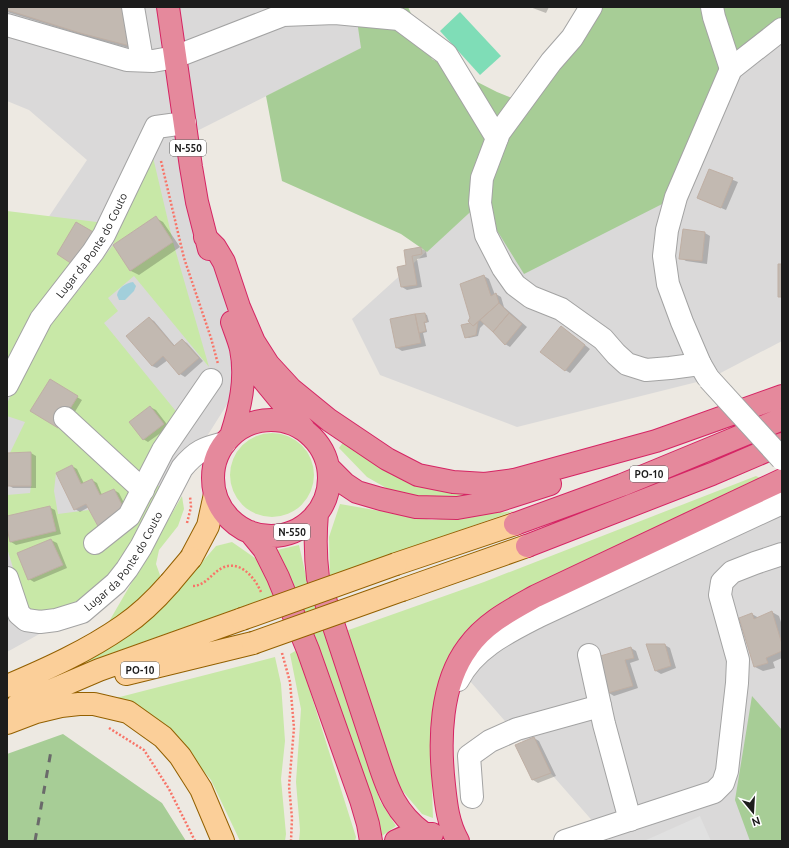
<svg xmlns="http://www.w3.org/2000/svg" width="789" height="848" font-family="Ubuntu,sans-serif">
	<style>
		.residential { fill: #dad9d9 }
		.grass { fill: #c8e8a7; fill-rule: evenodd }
		.forest { fill: #a7cd96 }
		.pitch { fill: #7fddb7 }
		.parking { fill: #e0e0e0 }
		.water { fill: #a2cfdb }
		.shadow { fill: #0003 }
		.building { fill: #c2b9b1; stroke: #bfafa4 }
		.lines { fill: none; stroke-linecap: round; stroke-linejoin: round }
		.minor-casing { stroke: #a3a3a3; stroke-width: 24 }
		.major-casing { stroke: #936001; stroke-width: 24 }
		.highway-casing { stroke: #d52564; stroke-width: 24 }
		.path { stroke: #f87468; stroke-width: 2.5; stroke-dasharray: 2 2; stroke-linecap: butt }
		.minor { stroke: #fff; stroke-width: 22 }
		.major { stroke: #fbcf99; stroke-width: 22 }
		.highway { stroke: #e5899c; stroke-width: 22 }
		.rail { stroke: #6a6a6a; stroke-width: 3; stroke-dasharray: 8 8; stroke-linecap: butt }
		.minor-bridge-casing { stroke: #a3a3a3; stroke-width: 24; stroke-linecap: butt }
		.major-bridge-casing { stroke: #936001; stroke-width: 24; stroke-linecap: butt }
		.minor-bridge { stroke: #fff; stroke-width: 22 }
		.major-bridge { stroke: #fbcf99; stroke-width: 22 }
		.labels { text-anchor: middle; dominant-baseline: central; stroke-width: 4; stroke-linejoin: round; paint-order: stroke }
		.shield { fill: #fff; stroke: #606060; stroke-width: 1 }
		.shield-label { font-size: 10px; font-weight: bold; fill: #1c1c1c }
		.street-label { font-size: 11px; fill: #1c1c1c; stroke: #fff }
	</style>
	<rect width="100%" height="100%" fill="#ede9e2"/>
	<path class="residential" d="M7,7H355L362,48L187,136L243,379L106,597L7,652V272L15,267L87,160L29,110L7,101Z
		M782,39V341L709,379L517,427L380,375L352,319L480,203L731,69Z
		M782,496V841H610L434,640Z"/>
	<path class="grass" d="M152,153L173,242L209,367L134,276L108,298L118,311L104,323L179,415L126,512L114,489L100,495L92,479L81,484L72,465L56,473L54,491L58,514L89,510L103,536L154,484L163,488L147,520L105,583L91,599L42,618L26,610L7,548V495L30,493L31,486L30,452L10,453L25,422L7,416V404L25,361L50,320L78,291L113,245L119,222ZM155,217L172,242L130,271L113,245Z
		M7,211L105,223L7,365Z
		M230 475a42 42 0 1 1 84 0a42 42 0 1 1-84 0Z
		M344,441L486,495L433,500L395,493L367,477L339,448Z
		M756,476L760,478L502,602L467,637L437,689L430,729L433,818L422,814L396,783L343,632L484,582Z
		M182,496L184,509L178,526L159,550L156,564L161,578L137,604L107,625Z
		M340,504L432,520L514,511L330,576L329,537Z
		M232,542L255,558L278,594L62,671L170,599L216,546Z
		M299,545L306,576L380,801L396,826L379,838L374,807L322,655L277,550Z
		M297,650L356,837L355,841H299L300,830L296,782L301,709L290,654Z
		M275,657L281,684L285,741L281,779L286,834L285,841H240L211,780L166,725L132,707L112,699Z"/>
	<path class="forest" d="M355,7H408L432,59L497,92L522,102L591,7H782V41L731,70L676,197L524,274L480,203L427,252L401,234L282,181L266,96L361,48Z
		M752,696L782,730V841H750L735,800Z
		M63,734L162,803L186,841H7V754Z"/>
	<path class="pitch" d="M460,12L501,56L480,75L440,31Z"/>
	<path class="parking" d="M700,816L711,841H644Z"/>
	<path class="water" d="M133,282L136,286L134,291L125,300H119L117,295C118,288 126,283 133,282Z"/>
	<path class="shadow" d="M7,7H132L140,51L92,38L7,12Z
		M530,7H549L546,13Z
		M709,170L738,182L726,210L698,198Z
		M156,218L163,222L180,247L139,275L131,271L114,246Z
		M705,233L710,236L707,264L686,261L681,258Z
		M781,242H782V260Z
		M420,248L426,251L427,257L417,259L422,287L407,290L402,287L407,266L405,251Z
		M484,276L489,279L495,295L496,294L501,297L504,307L527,327L510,347L505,344L485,323L480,328L478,336L469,338L466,337L470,324L474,326L469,320Z
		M425,314L427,315L429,322L425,323L427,332L423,333L426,346L402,351L397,348L391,320Z
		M149,318L154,321L175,346L182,340L187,343L203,361L185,377L180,374L168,360L157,368L152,366Z
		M566,330L590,349L570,373L565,370Z
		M50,381L82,400L64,430Z
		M150,407L156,410L169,427L148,442L143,439Z
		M31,453L36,456V488H13L8,485Z
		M72,466L77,469L84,484L92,480L97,483L102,495L114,490L119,493L130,515L89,507L80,512L75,509Z
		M49,507L55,510L61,534L16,545L11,542L7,524V517Z
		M51,540L57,543L67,568L34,582L29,579L19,554Z
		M772,612L779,616L782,625V658L773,662L775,668L763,671L755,667L752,614L759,618Z
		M665,645L670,648L676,668L661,674L656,671Z
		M631,648L636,651L639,660L630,663L638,688L614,696L609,693L598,658Z
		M534,738L539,741L556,776L538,783L533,780Z"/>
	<path class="building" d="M7,7H123L130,46L80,33L7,10Z
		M709,169L733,178L721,208L697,198Z
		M156,216L173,242L130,271L113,245Z
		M76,222L95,233L75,266L57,254Z
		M683,229L705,232L702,261L679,259Z
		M421,247L422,254L412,256L417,285L401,287L397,267L406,265L404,250Z
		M778,264H782V297H778Z
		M484,275L491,296L496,293L499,303L473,326L468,321L470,318L460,284Z
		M499,303L509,313L493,332L480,320Z
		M425,313L427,322H424L426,331L419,333L415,314Z
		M509,313L522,324L505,345L493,332Z
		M415,314L421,343L396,348L390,319Z
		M149,317L174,346L182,339L199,358L179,375L163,356L152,366L126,336Z
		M478,322L476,335L465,338L461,325L470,323L473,326Z
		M561,326L585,345L565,371L540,352Z
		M50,379L78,396L58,428L30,411Z
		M150,406L164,424L143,440L129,422Z
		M31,452V486H7V453Z
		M72,465L81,484L92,479L100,495L114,489L125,511L100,530L86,504L74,510L56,473Z
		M50,506L56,531L10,542L7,528V516Z
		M51,539L63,565L28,580L17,553Z
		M772,611L782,644V651L766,658L768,663L754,667L739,618L752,613L754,619Z
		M646,644H665L671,666L655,671Z
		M631,647L634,658L625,660L633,686L608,693L597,657Z
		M534,737L551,773L532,780L515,745Z"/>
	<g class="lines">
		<defs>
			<g id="minor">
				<path d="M133,7L142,60"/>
				<path d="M591,7L572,38L551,62L499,133L482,178L480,203L486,235L503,268L515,285L531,297L561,309L603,339L616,354L627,364L646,370L670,368L700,364"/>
				<path d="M712,7L714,17L731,69"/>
				<path d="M7,25L127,60L153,61L175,57L283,15L335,13L399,19L446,54L497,138"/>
				<path d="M707,376L700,364L682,322L668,284L664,256L667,230L676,197L731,69L782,29"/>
				<path id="s1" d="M7,385L41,319L93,252L104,235L156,127L185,123"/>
				<path d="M65,418L143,490"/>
				<path d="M95,543L129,516L163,450L211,380"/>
				<path id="s2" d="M7,578L19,614L26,620L40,622L56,620L82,612L116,583L127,569L141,547L182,468C196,451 204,448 225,443"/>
				<path d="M589,655L604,724L630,820"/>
				<path d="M458,680C474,648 508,632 539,616L782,503"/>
				<path d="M472,797L469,756L490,741L517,729L600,706"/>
				<path d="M565,841L714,792L723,783L727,771L737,683L738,660L720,595L722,582L732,572L755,563L782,554"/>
			</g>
			<path id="major" d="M191,558L208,526L215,494
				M396,564L515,524
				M402,590L527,546
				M126,674L253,643
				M7,686C47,669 87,651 123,626C141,614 156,599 170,583
				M17,705L99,670L242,619
				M7,723L36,712L61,706L79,704H94L128,712L163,737L180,756L201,789L223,841"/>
			<path id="highway" d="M168,7L191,167L197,202L209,249
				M205,237L215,247L224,262L239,307L254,342L268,364L291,389L329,420L387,459L418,475L453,482L485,484L514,480L656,441L782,396
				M252,366L304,429
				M213 478a58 58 0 1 1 116 0a58 58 0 1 1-116 0Z
				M231,436C240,408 247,379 241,349C239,340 235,331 232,322
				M328,467L345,484L357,492L381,499L416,507L457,508L497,501L550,484
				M317,513C315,536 315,555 318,578L378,760C388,791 396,813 423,833
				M515,524L622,485L782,419
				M250,532L264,549L278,577L308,650L361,800L368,824L371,841
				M527,546L712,474L782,444
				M396,841C408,835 419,833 432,834
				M458,841C448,824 446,804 444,785C439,741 440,684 468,647C485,623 511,610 536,596L782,480"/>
		</defs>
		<use href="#minor" class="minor-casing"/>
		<use href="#major" class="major-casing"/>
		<use href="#highway" class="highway-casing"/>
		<path class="path" d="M161,161L184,258L211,338L218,364
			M187,523L191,507L190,496
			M193,586C205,586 212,573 222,568C240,559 255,578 261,592
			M282,653L290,682L294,728L289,786L292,818L291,841
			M109,728L144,750L169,789L195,841"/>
		<use href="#minor" class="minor"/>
		<use href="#major" class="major"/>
		<use href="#highway" class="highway"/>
		<path class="rail" d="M35,841L51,751"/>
		<defs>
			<path id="minor-bridge" d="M709,379L782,459"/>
			<path id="major-bridge" d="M170,583L191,558
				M242,619L396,564
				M253,643L402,590"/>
		</defs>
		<use href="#minor-bridge" class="minor-bridge-casing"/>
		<use href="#major-bridge" class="major-bridge-casing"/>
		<use href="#minor-bridge" class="minor-bridge"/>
		<use href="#major-bridge" class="major-bridge"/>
	</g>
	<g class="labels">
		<g class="shield">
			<rect x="170" y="140" width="36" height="16" rx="3"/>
			<rect x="630" y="466" width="38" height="16" rx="3"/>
			<rect x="274" y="524" width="36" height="16" rx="3"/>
			<rect x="121" y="662" width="38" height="16" rx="3"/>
		</g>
		<g class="shield-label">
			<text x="188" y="148">N-550</text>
			<text x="649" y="474">PO-10</text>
			<text x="292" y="532">N-550</text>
			<text x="140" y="670">PO-10</text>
		</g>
		<g class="street-label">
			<text stroke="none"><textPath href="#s1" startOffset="164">Lugar da Ponte do Couto</textPath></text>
			<text stroke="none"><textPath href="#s2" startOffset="171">Lugar da Ponte do Couto</textPath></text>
		</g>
	</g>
	<rect width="789" height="848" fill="none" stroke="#1c1c1c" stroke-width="16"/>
	<g transform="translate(753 812) rotate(162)" stroke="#ffffff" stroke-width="3" paint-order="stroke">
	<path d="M0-3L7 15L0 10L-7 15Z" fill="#1c1c1c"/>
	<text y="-6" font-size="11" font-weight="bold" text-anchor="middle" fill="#1c1c1c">N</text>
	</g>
</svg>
